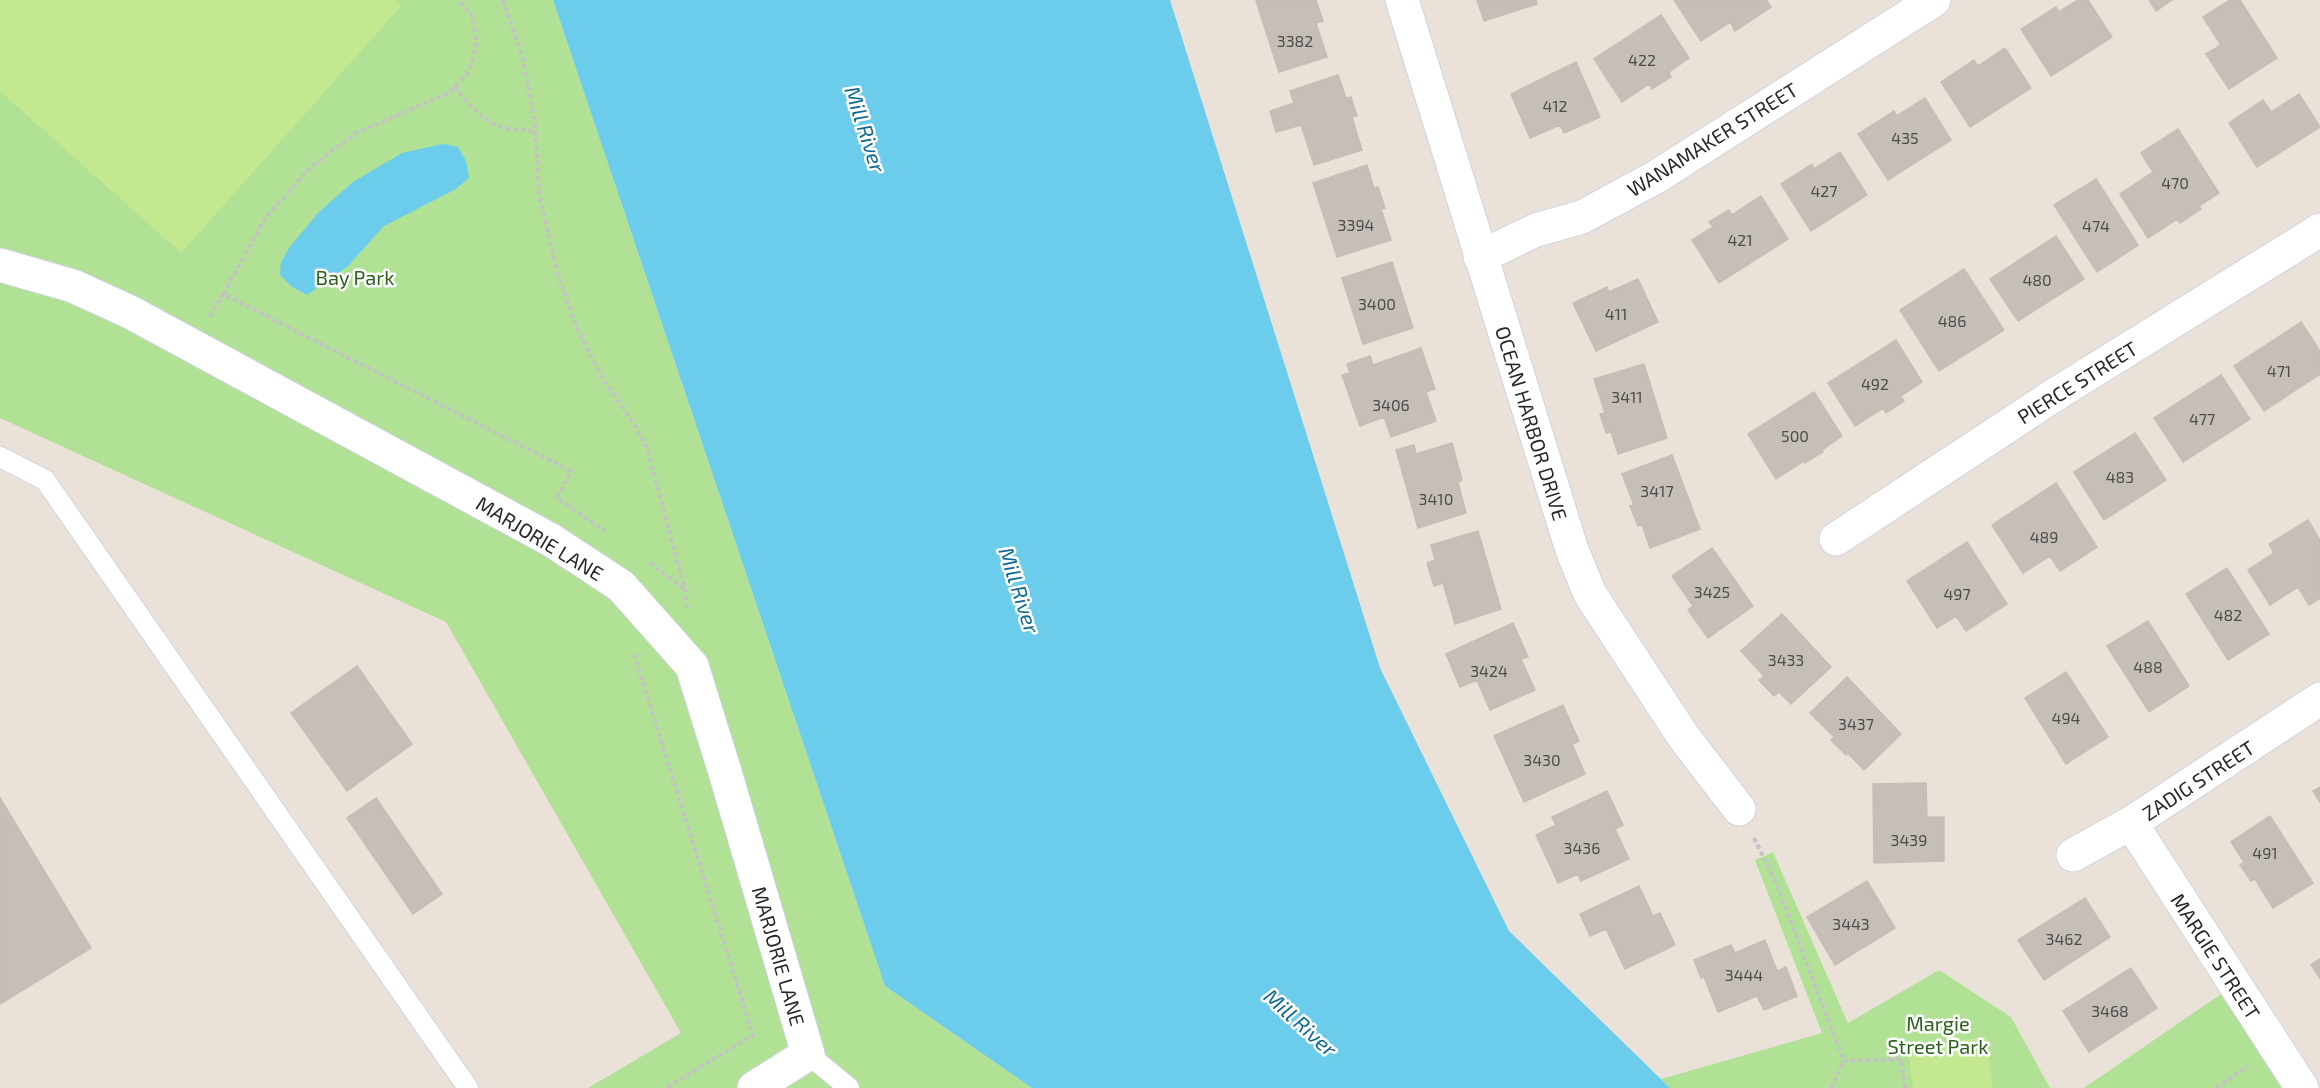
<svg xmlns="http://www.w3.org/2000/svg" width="2320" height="1088" font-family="'Exo 2',sans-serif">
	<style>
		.green { fill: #b0e194 }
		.pitch { fill: #c4e890 }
		.water { fill: #6bccec }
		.building { fill: #c5bfb8; stroke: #c5beb2; stroke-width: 1.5 }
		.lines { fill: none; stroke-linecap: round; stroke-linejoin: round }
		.lane-casing { stroke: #ced2e0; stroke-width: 22 }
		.street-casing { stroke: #ced2e0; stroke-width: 35 }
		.path { stroke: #c3c3c3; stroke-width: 4; stroke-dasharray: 4.5 3; stroke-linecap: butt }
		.lane { stroke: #fff; stroke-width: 20 }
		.street { stroke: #fff; stroke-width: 33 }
		.labels { text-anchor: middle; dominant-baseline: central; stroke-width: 5; stroke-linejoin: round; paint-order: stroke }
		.number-label { font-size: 16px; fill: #4e4d4b }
		.street-label { font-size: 20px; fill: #272727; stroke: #fff }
		.park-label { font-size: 20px; fill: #2a621a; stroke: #fff }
		.water-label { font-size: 21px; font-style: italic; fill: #0e6894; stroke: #fff }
	</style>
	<rect width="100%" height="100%" fill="#eae2d8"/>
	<path class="green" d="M0,0H553L885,986L1032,1088H588L681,1033L446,622L0,418Z
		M1773,852L1848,1023L1939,970L2011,1017L2050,1088H1670L1661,1079L1822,1033L1755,860Z
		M2224,992L2286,1088H2084Z"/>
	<path class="pitch" d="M0,0H394L401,6L181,253L0,91Z
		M1986,1037L1993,1088H1913L1908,1049Z"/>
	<path class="water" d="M553,0H1170L1380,668L1509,931L1670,1088H1032L885,986Z
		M443,144L458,147L466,161L469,178L456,189L384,226L347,267L307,295L292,287L280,275L281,262L289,248L318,213L353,182L402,153Z"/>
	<path class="building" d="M1258,0H1316L1323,21L1316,23L1327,57L1279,72L1256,1Z
		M1477,0H1536L1537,4L1484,21Z
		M1674,0H1766L1771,7L1735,31L1730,22L1701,41Z
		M2078,0H2088L2112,37L2051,76L2021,29L2056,7L2059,12Z
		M2149,0H2172L2156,11Z
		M2230,0H2240L2277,58L2229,89L2206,54L2221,45L2203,17Z
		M1661,15L1689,58L1669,72L1671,77L1652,89L1649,84L1622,102L1594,59Z
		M2005,48L2031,88L1970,127L1941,82L1974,60L1978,66Z
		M1576,62L1600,117L1564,133L1560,125L1530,138L1511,94Z
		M1338,75L1346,98L1351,97L1357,116L1352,117L1362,150L1314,165L1301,125L1276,132L1270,111L1294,103L1290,91Z
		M2299,94L2320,127L2257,167L2229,123L2263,100L2271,112Z
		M1925,98L1951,140L1888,180L1858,134L1894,111L1897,116Z
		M2178,129L2219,193L2199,206L2201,209L2180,223L2177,219L2148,238L2120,194L2153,172L2141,153Z
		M1840,152L1867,195L1811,231L1781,184L1812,164L1814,169Z
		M1367,165L1374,189L1378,187L1385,208L1381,209L1391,240L1337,257L1313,183Z
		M2096,179L2138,245L2097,272L2054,205Z
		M1761,196L1788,239L1719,283L1692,240L1713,227L1709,222L1729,210L1732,215Z
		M2056,236L2084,279L2018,321L1990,279Z
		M1392,262L1413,328L1363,344L1342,278Z
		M1964,269L2004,330L1939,371L1900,310Z
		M1638,279L1658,322L1596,351L1573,303L1607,287L1609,292Z
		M2301,322L2320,351V374L2264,411L2234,366Z
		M1896,340L1922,382L1901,396L1904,401L1886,413L1883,408L1855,426L1828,383Z
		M1421,348L1435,389L1426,392L1436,421L1391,437L1384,417L1360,426L1342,375L1350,373L1347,364L1370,356L1373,365Z
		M1644,364L1667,438L1618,454L1611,432L1606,433L1600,414L1605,413L1594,379Z
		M2221,375L2250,419L2183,462L2154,418Z
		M1814,392L1842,436L1822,450L1823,452L1805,463L1804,461L1776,479L1748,434Z
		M2135,433L2166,480L2104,520L2074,472Z
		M1452,443L1462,480L1458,482L1466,513L1418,528L1396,450L1414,445L1416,454Z
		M1672,455L1700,529L1650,548L1642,525L1638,526L1630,506L1634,505L1622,474Z
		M2056,483L2097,547L2060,571L2050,556L2023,573L1992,525Z
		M2308,520L2320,540V598L2309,605L2298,587L2270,605L2248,570L2274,553L2269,544Z
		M1478,531L1501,609L1455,624L1443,583L1434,586L1427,563L1435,560L1431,545Z
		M1967,542L2007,604L1966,631L1956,616L1937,628L1907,581Z
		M1712,548L1753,606L1708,638L1688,610L1693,606L1672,576Z
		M2227,568L2269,634L2228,660L2186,594Z
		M1782,614L1831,667L1791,704L1779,692L1774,696L1759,680L1764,676L1741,651Z
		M2148,621L2189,686L2149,712L2107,646Z
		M1513,623L1528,657L1521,659L1535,690L1490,710L1477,680L1460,687L1446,654Z
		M357,666L412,744L347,791L291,713Z
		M2066,672L2108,737L2066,764L2025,698Z
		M1847,677L1901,734L1864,770L1848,753L1846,755L1831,740L1834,737L1810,713Z
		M1563,705L1579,741L1572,744L1585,774L1524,802L1494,736Z
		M1926,783L1927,817H1944V861L1874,863L1873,784Z
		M2320,787V802L2313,791Z
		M1607,791L1623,825L1615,829L1629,859L1581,881L1578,874L1558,883L1536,835L1556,825L1552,817Z
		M0,798L91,948L0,1004Z
		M376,798L442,894L413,914L347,818Z
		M2270,816L2313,883L2273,908L2255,879L2251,881L2240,865L2244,862L2231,842Z
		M1867,881L1895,928L1835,965L1807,917Z
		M1639,886L1653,916L1660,913L1675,945L1625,969L1606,929L1590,936L1580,914Z
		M2085,898L2110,937L2044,980L2018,940Z
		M1765,940L1777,971L1786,967L1797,996L1764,1010L1757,996L1718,1012L1704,977L1701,978L1694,960L1731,945L1735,953Z
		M2320,959V978L2311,965Z
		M2131,968L2157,1008L2089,1052L2063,1011Z"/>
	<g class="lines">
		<defs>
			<path id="lane" d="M0,457L45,480L468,1088
				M808,1054L849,1088"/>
			<path id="street" d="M1402,0L1572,550L1590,594L1683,736L1739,809
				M1480,257L1536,230L1582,217L1656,177L1934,0
				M0,265L73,286L130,312L551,540L621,586L692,666L725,772L808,1054L754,1088
				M1836,539L2056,394L2320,230
				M2131,823L2302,1088
				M2073,855L2131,823L2320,699"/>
		</defs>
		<use href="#lane" class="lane-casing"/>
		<use href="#street" class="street-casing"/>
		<path class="path" d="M503,0L522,56L535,123L539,193L558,275L579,333L603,379L634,424L647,448L685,590L687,608
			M455,86C465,102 483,121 502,127C512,130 525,130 535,131
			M223,294L266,217L311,167L356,133L449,93L469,71L477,43L472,16L459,0
			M210,317L223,294L571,471L557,498L605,531
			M650,563L685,590
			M634,654L753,1035L666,1088
			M1754,838L1775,880L1844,1061L1901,1059L1905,1088
			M1831,1088L1844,1061
			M2216,1088L2248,1066"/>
		<use href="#lane" class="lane"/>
		<use href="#street" class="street"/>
	</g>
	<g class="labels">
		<g class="number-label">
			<text x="1295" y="40">3382</text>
			<text x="1642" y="59">422</text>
			<text x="1555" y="105">412</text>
			<text x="1905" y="137">435</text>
			<text x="2175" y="182">470</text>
			<text x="1824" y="190">427</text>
			<text x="1356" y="224">3394</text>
			<text x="2096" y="225">474</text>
			<text x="1740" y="239">421</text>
			<text x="2037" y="279">480</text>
			<text x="1377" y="303">3400</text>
			<text x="1616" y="313">411</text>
			<text x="1952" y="320">486</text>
			<text x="2279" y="370">471</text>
			<text x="1875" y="383">492</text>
			<text x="1627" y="396">3411</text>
			<text x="1391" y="404">3406</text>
			<text x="2202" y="418">477</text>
			<text x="1795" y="435">500</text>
			<text x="2120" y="476">483</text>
			<text x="1657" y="490">3417</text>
			<text x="1436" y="498">3410</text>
			<text x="2044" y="536">489</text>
			<text x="1712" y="591">3425</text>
			<text x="1957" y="593">497</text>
			<text x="2228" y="614">482</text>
			<text x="1786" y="659">3433</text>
			<text x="2148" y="666">488</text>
			<text x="1489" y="670">3424</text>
			<text x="2066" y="717">494</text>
			<text x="1856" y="723">3437</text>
			<text x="1542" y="759">3430</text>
			<text x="1909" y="839">3439</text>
			<text x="1582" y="847">3436</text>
			<text x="2265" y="852">491</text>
			<text x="1851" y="923">3443</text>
			<text x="2064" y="938">3462</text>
			<text x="1744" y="974">3444</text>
			<text x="2110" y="1010">3468</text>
		</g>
		<g class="street-label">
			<text transform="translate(1712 139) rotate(-32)">WANAMAKER STREET</text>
			<text transform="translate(2077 382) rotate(-32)">PIERCE STREET</text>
			<text transform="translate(1532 423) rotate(73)">OCEAN HARBOR DRIVE</text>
			<text transform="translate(540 538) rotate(31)">MARJORIE LANE</text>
			<text transform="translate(2198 780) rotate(-33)">ZADIG STREET</text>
			<text transform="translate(779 956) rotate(74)">MARJORIE LANE</text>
			<text transform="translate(2216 956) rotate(57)">MARGIE STREET</text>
		</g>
		<g class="park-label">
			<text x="355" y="277">Bay Park</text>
			<text x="1938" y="1023">Margie<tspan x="1938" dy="23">Street Park</tspan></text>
		</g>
		<g class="water-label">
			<text transform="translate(866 129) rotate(72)">Mill River</text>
			<text transform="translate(1020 590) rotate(72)">Mill River</text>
			<text transform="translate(1301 1022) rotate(42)">Mill River</text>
		</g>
	</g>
</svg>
